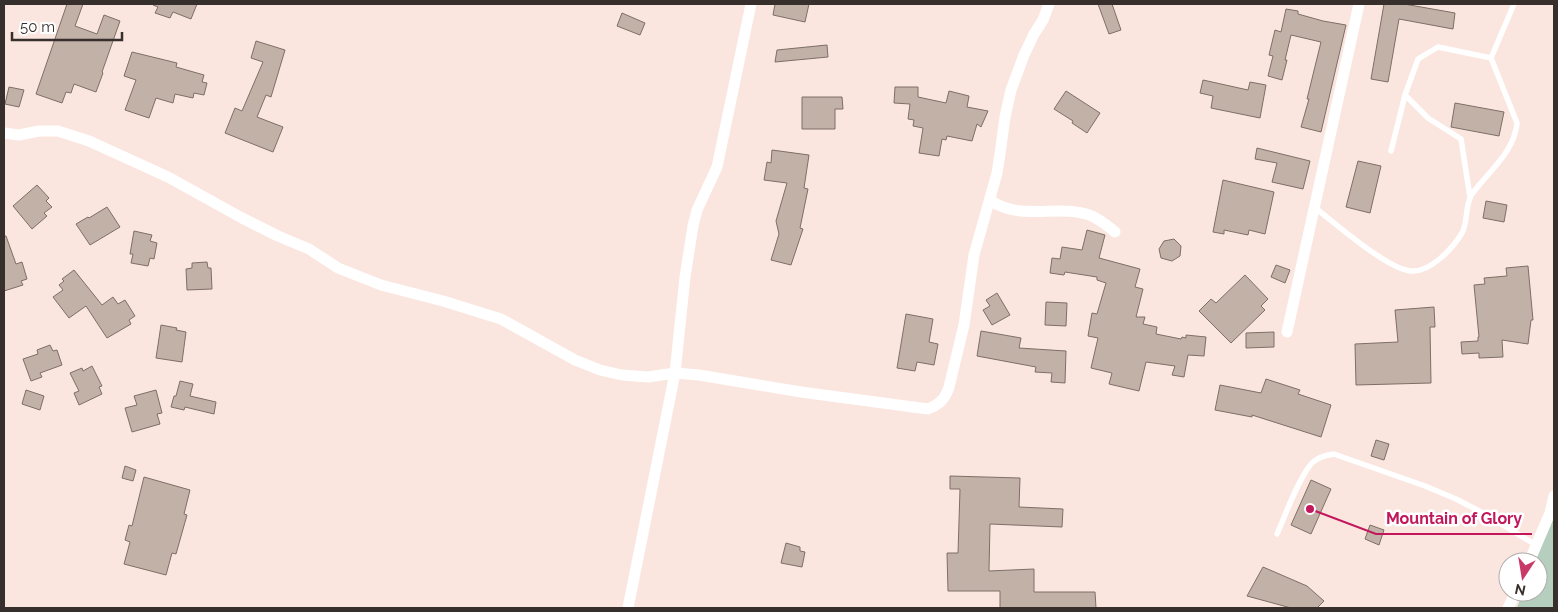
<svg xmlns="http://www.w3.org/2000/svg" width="1558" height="612" font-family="Raleway,sans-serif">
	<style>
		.green { fill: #b5cebd }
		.building { fill: #c1b1a7; stroke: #7e6f66 }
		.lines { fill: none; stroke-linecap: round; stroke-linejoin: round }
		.lane { stroke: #fff; stroke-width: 5.5 }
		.street { stroke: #fff; stroke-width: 11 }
		.leader { fill: none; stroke: #c2185b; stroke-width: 2 }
		.callout-dot { fill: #c2185b; stroke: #fff; stroke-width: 2 }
		.callout-label { font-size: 16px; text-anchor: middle; font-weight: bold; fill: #c2185b; stroke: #fff; stroke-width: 5; stroke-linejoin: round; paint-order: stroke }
	</style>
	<rect width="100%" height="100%" fill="#fae6df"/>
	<path class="green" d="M1554,505V608H1517L1523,592H1538V562H1533Z"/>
	<path class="building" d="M67,4H83L75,26L97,34L104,15L120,21L102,72L103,73L96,92L74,84L71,93L66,92L62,103L36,94Z
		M154,4H197L191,19L173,12L170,18L155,13L158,7L153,5Z
		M775,4H809L805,22L773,15Z
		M1098,4H1112L1121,30L1109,34Z
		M1384,4H1404L1455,13L1453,29L1399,19L1388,82L1371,79Z
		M1286,9L1298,11V14L1323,21L1346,25L1321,132L1301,127L1309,99H1307L1321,42L1291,35L1285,60H1287L1282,80L1268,76L1273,56L1269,55L1275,30L1281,32Z
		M622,13L645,23L640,35L617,26Z
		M256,41L285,50L271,97L266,95L257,117L283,127L273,152L225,133L235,108L242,111L263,62L251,58Z
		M827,45L828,57L775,62L777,50Z
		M132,52L177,63L176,67L204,75L202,82L207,83L204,95L194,93L193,98L175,94L173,103L156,98L149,118L125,110L136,80L124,76Z
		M1203,80L1248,90L1250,82L1266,85L1260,118L1211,108L1213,96L1200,93Z
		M9,87L24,90L19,107L5,104Z
		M895,87H918V97L946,103L949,91L969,96L967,107L988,111L981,127L977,124L972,141L947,136L946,140L942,139L939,156L919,153L923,128L913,126L914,120L908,119L910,104L894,103Z
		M1066,91L1100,113L1087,133L1072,123L1073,121L1054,109Z
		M802,97H842L843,109H835V129H802Z
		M1455,103L1504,112L1499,136L1451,127Z
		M1257,148L1310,161L1303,189L1272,182L1277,163L1255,159Z
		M772,150L809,155L804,188L808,189L800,228L803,229L791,265L771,260L779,234L776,221L787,183L764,180L767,162L771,163Z
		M1358,161L1381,166L1370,213L1346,207Z
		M1223,180L1274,192L1265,234L1249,230L1248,235L1224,230V234L1213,232Z
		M37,185L49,198L46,201L52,207L44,213L47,216L32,229L13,206Z
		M1486,201L1507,205L1504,222L1483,218Z
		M107,207L120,227L90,245L76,224L88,217L89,218Z
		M1087,230L1105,235L1099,258L1140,269L1135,287L1143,289L1136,317H1145L1143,324L1157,327L1156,334L1181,339L1182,337L1186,338V335L1206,337L1204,356L1188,355L1184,377L1172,375L1175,366L1146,362L1139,391L1109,384L1112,373L1091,368L1098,338L1088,336L1092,313L1097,314L1106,283L1097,280V277L1065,272L1064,275L1050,273L1052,258L1060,259L1062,247L1082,250Z
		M134,231L152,235L150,241L157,243L154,259L150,258L148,266L131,263L133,254H130Z
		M4,236H6L16,264L22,262L27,279L21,281L23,285L4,291Z
		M1174,239L1181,246L1180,256L1172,261L1161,258L1159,249L1164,241Z
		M207,262L208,268H211L212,289L187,290L186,269L192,268V263Z
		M1276,265L1290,270L1285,283L1271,277Z
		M1528,266L1533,320H1531L1528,344L1502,340L1503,357L1479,358V353L1462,354L1461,342L1478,341V337H1479L1474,285L1485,284L1484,278L1507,276L1506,268Z
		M74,270L102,305L113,297L118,304L125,300L135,316L129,320L131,324L107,338L86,306L69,318L53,297L63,290L59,285L64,281L62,279Z
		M1245,275L1268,299L1261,306L1265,310L1231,343L1199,311L1211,299L1216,303Z
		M997,293L1010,315L992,325L983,310L990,306L986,300Z
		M1046,302L1067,303L1066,326L1045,325Z
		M1434,307L1435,327H1430L1431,383L1356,385L1355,344L1398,342L1395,310Z
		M906,314L933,319L929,342L938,344L934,365L917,362L915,371L897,368Z
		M161,325L177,328L176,330L186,332L182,362L156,358Z
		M981,331L1021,338L1019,348L1066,351L1065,383L1051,382L1052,373L1035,372L1036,367L977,356Z
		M1274,332V347L1246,348V333Z
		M50,345L53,351L57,350L62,365L40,373L42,377L31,381L23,359L38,354L37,350Z
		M92,366L102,386L99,387L102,394L79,405L74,393L79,391L70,373L82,368L83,371Z
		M1266,379L1300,390L1298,394L1331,405L1321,437L1252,415V417L1215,410L1220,385L1261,393Z
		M180,381L193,384L190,396L216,402L214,414L185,407L184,410L171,407L174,396H176Z
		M26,390L44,396L40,410L22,404Z
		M156,390L162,413L157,414L160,424L132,432L125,408L137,405L134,396Z
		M1376,440L1389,444L1384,460L1371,456Z
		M125,466L136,470L133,481L122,478Z
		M950,476L1020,478L1019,507L1063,509L1062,527L990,524L989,571L1034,569V592H1095L1096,608H1000V591H948L947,553H958L960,489H950Z
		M144,477L190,490L184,514L187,515L176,554L172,553L166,575L124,564L130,542L125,540L129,525L132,526Z
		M1311,480L1331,489L1311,534L1291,525Z
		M1370,525L1384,530L1379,545L1365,539Z
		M786,543L800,547V551L805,552L802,567L781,563Z
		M1263,567L1307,586L1324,601L1317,608H1291L1247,596Z"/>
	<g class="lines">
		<path class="lane" d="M1405,95L1428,118L1461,139L1470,197
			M1391,151L1405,95L1418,59L1438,47L1491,58
			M1314,207C1334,222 1389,271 1412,271C1431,272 1453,248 1462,233C1468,222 1465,207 1471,196C1473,192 1477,188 1480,184C1495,166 1515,148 1517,123L1491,58L1514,4
			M1277,534C1285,516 1299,477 1312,463C1318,457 1326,455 1334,454L1425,486L1456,499L1483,513L1536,545"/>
		<path class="street" d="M4,133L19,135L39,131H58L89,141L168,177L242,218L278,236L309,249L338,268L381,285L443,301L501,319L575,360L600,370L622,375L648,377L675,373L699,375L801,392L928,409C940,404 945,399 949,387L964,325L974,255L997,173L1000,154L1005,117L1011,90L1024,55L1034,34L1043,20L1049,4
			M990,200C1020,222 1059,203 1092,216C1100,220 1108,226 1115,232
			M1287,332L1359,4
			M1529,562L1550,513L1554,496
			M628,608L675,373L685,277L693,226L697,210L717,167L751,4
			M1508,608L1516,592"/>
	</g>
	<path class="leader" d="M1310 509L1376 534H1532"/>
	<circle class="callout-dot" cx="1310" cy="509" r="5"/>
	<g class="callout-label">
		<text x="1454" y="524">Mountain of Glory</text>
	</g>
	<rect width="1558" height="612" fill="none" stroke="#362f2c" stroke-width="10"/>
	<g transform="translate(1523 577) rotate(192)"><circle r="24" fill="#ffffff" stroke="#afacab"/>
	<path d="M0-4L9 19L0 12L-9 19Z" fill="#c83a68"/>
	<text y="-8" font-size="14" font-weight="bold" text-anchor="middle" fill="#362f2c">N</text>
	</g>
	<path d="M12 32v8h110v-8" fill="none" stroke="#362f2c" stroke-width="2.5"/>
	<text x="20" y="32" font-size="15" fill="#362f2c" stroke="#ffffff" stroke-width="4" paint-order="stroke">50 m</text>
</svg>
